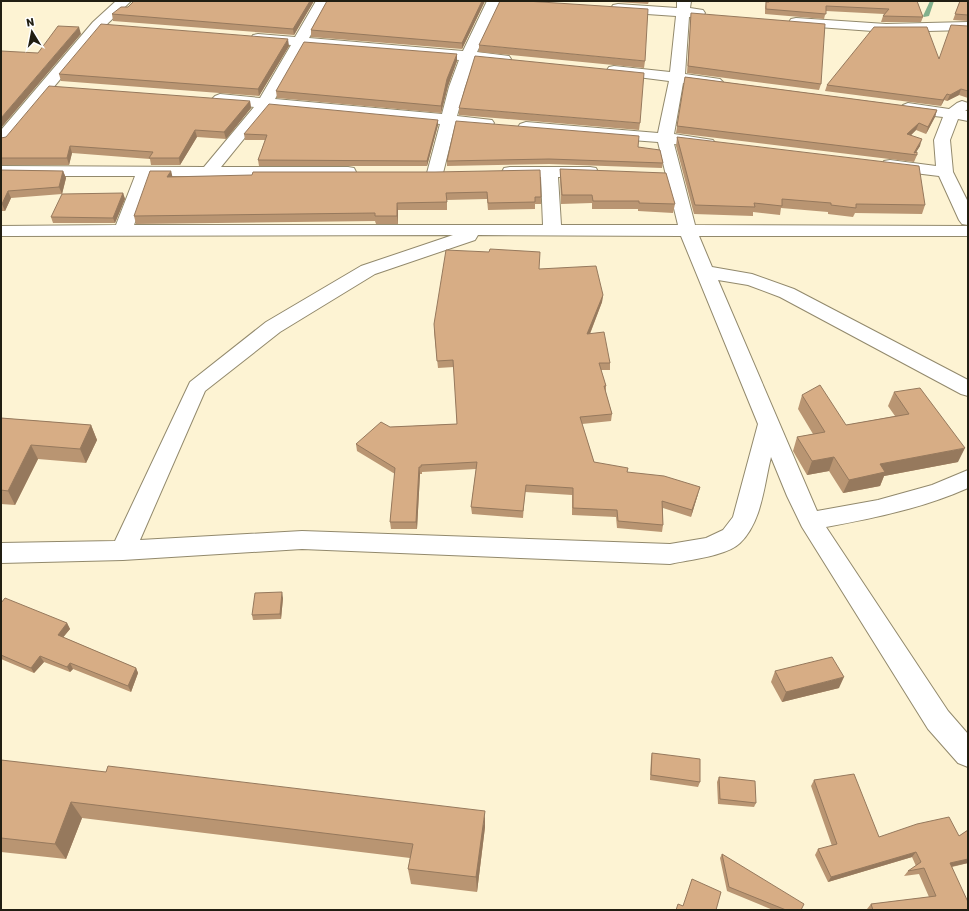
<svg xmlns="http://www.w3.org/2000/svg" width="969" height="911" font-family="Rubik,sans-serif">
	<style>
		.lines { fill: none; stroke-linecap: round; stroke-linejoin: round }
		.stream { fill: #81b08c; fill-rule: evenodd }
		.minor-casing { stroke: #92896c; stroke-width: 2 }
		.minor { fill: #fff; fill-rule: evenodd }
		.wall { fill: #b99572 }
		.shaded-wall { fill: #96795d }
		.building { fill: #d7ad85; stroke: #96795d }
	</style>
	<rect width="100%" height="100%" fill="#fdf3d3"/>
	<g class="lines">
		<path class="stream" d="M930,1H934L929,16L924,17L923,16Z"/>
		<defs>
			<path id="minor" d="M116,1H131L103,28L7,143L1,145V130L93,22Z
				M316,1H330L309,38L463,51L487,1H501L477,52L509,56L511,59L509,62L504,63L474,61L465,87L457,116L492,120L494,123L492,126L486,128L455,125L443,173L441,177L435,178L429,177L427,173L440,124L269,108L221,167H348L354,168L356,172L354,176L348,177L151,176L134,225H543L541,177H510L504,176L502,172L504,168L510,167H590L596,168L598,172L596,176L590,177H558L561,225H678L658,142L526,132L520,130L518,127L520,124L526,122L658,133L669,81L614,74L609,73L607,70L609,67L614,66L670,72L676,16L618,12L613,11L611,8L613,5L618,4L677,8V1H691L690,8L703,10L705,13L703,16L689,17L685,74L720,79L723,82L720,85L715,87L683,83L674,134L713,140L715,143L713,146L707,148L674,144L695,225L968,226V236H699L712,267L752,274L794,289L968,380V396L961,394L780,297L748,285L718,280L817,511L878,500L932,485L968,470V488C923,508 875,518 826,527L948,711L968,734V767L958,763L928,729L802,527L787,496L771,457C764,485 762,522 740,543C727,556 688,560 670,564L302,549L123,560L1,563V543L115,541L190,382L266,322L361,266L453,235L1,236V226L116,225L135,176H1V166L204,167L254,107L215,102L212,99L215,96L220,94L260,98L291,45L258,42L253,41L251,38L253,35L258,34L295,37ZM304,46L459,60L449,87L442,114L275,99ZM478,235L681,236L758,424L733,517L723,530L706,538L670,544L302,531L140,540L205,391L280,332L375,274L475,240Z
				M796,18L886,24L968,22V30L886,32L791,25L789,22L791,19Z
				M962,101L968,103V109L965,111H968V121L958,119L950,140L953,172L968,202V225L962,224L959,220L939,176L890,170L884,169L882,165L884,161L890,160L936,166L934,140L943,117L908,113L903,111L900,108L903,105L908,103L949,109L957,103Z"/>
		</defs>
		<use href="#minor" class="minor-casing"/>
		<use href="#minor" class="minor"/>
	</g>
	<path class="wall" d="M134,1H314L294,35L113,21L112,14L128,7Z
		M327,1H485L462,49L311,37V30Z
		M601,1H649L648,4Z
		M767,1H917L923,17L921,22H881L883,16L884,14L826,11L824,19L765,14V7L766,2H767Z
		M960,1H968V21L953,20Z
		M691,13L821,84L819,90L687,73Z
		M968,26V98L959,95L947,101L944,100L941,106L825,91L827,85L939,59Z
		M479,45L645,61L644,68L479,52Z
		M289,46L259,96L61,81L59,74Z
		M457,54V61L448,86L441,113L277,98L276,91Z
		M685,77L937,110L935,117L926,134L916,130L911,135L920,146L916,152L917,155L914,162L676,133Z
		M250,101L251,108L226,139L197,137L180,165H151L150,159L72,153L69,165H1V138Z
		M459,108L640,123L639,130L459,115Z
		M438,120V125L427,166H259L258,160L265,140H245L244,134Z
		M677,137L925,205L922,214L855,213L853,217L828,214V212L781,208L780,215L753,212V216L694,214L676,146Z
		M638,147L663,163L662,168L549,164L447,166V161Z
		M560,169L675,204L673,213L638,211V209H592V203L561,204L560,178Z
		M1,170L63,171L66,178L62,194L11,198L5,211H1Z
		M171,171L172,177L435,172L541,197V204H535V209L488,210L487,199L447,200V210H398V224H376L375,221L136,224L134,216Z
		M123,193L125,199L115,223H53L51,217Z
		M539,269L603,295L602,302L590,334L610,363V370H601L606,386V393L612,414L611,421L582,424L594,462L698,494L691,517L663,508V525L662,532L617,528L616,517L572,515V495L525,492L523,518L472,514L471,507L476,469L422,472V474H420L417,529H391L390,522L395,474L357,451L356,444L390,427L457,424L454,367L438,368L434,331Z
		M894,392L958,462L884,476L880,486L843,493L829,471L807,475L793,451L797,437L813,434L798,409L802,395L846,425L895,416L888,406Z
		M1,418L91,425L97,440L86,463L38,459L15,505L1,504Z
		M283,598L281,619L253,620L252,615Z
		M1,603L67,623L70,629L63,637L136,668L138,673L131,692L73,669L70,672L44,662L34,673L1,659Z
		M775,671L839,688L782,702L771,682Z
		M652,753L700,782L698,787L650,780L651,758Z
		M1,760L485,827L477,892L411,884L408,869L410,858L82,818L66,859L1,852Z
		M719,777L756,803L754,807L718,804L717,782Z
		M814,780L879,837L959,836L968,830V863L952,867L968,910H868L867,909L871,904L929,897L919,874L904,876L908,871L916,866L912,857L828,882L815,855L818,849L832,846L811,786Z
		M722,854L801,910H773L727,891L720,858Z"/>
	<path class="shaded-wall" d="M310,1H314L294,35L293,29Z
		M482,1H485L462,49V43Z
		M79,27L81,34L1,128V118Z
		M288,39L289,46L259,96L258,89Z
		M457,54V61L448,86L441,113V106L447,79Z
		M961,89L959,95L947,101L950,95Z
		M947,94L941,106L943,100Z
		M250,101L251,108L226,139L224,132Z
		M937,110L935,117L926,134L928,127Z
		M438,120V125L427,166V161Z
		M919,123L916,130L905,141L907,134Z
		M195,130L197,137L180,165L179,158Z
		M922,139L920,146L915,154H914Z
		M70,146L72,153L69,165L67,158Z
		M63,171L66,178L62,194L59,187Z
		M171,171L173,179L167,177Z
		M8,191L11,198L5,211L2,204Z
		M123,193L125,199L115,223L113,218Z
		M397,203L398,210V224L397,216Z
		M603,295L602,302L587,341V334Z
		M91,425L97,440L86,463L80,449Z
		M31,445L38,459L15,505L8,491Z
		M965,448L958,462L884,476L880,486L843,493L849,480L880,464Z
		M834,457L829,471L807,475L812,461Z
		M419,467L420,474L417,529L416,522Z
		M700,487L698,494L691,517L692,510Z
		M282,592L283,598L281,619L280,614Z
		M67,623L70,629L61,640L58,635Z
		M40,656L44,662L34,673L31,668Z
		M70,663L73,669L70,672L67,667Z
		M136,668L138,673L131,692L128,686Z
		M844,677L839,688L782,702L786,692Z
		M71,802L82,818L66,859L55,844Z
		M485,811V827L477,892L476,877Z
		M916,852L912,857L828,882L831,877Z
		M968,859V863L945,868L950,863Z"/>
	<path class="building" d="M134,1H310L293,29L112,14L121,7H128Z
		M327,1H482L462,43L311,30Z
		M500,1H526L648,9L645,61L479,45Z
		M769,1H917L923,17L883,16L889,9L826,6V14L766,9V2H769Z
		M960,1H968V15L955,14Z
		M691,13L825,24L821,84L688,66Z
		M101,24L288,39L258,89L59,74Z
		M951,25L968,26V91L961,89L950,95L947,94L943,100L827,85L874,27H927L939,59Z
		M58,26L79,27L1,118V51L38,53Z
		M304,42L457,54L447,79L441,106L276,91Z
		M475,56L644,73L640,123L459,108Z
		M685,77L937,110L928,127L919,123L907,134L922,139L914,153L917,152V155L677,126Z
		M49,86L250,101L224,132L195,130L179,158H149L153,152L70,146L67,158H1V138L6,137Z
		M269,104L438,120L427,161L258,160L267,135L244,134Z
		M456,121L639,136L638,147L660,150L663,163L549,159L447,161Z
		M677,137L919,166L925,205L856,204V208L831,205V203L782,199V206L754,203L755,207L695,205Z
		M560,169L666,173L675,204L639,203V201H593L592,195H562Z
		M1,170L63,171L59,187L8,191L2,204H1Z
		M540,170L541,197H535V202L488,203L487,192L446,193L447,202L397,203V216H375V213L134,216L150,171H171L167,177L252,175L253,172H435Z
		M123,193L113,218L51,217L62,194Z
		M490,249L540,252L539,269L596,266L603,295L587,334L604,332L610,363H599L606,386H604L612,414L580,417L594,462L628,468L627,472L664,476L700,487L692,510L662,501L663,525L618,521L617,510L573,508V488L526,485L523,511L471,507L477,462L421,465V467H419L416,522H390L395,468L356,444L381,422L390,427L457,424L453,360L437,361L434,324L446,250L489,252Z
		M820,385L846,425L909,414L894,392L920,388L965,448L880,464L885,472L849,480L834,457L812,461L797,437L825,432L802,395Z
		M1,418L91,425L80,449L31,445L8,491L1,490Z
		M282,592L280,614L252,615L255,593Z
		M5,598L67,623L58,635L136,668L128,686L70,663L67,667L40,656L31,668L1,655V603Z
		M832,657L844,677L786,692L775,671Z
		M652,753L700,759V782L651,775Z
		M1,760L106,772L108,766L485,811L476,877L408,869L413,844L71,802L55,844L1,838Z
		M854,774L879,837L917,824L949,817L959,836L968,830V859L950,863L968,902V910H873L871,904L936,896L924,868L908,871L921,862L916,852L831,877L818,849L837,844L814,780Z
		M719,777L755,781L756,803L720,799Z
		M722,854L804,904L801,910H786L729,887Z
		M692,879L721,892L716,910H676L678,904L683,906Z"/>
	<rect width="969" height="911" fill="none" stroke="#211e12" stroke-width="4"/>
	<g transform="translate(32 32) rotate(350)" stroke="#ffffff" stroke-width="3" paint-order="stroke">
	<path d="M0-3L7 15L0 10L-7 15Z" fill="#211e12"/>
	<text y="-6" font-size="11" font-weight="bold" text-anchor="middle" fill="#211e12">N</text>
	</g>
</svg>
